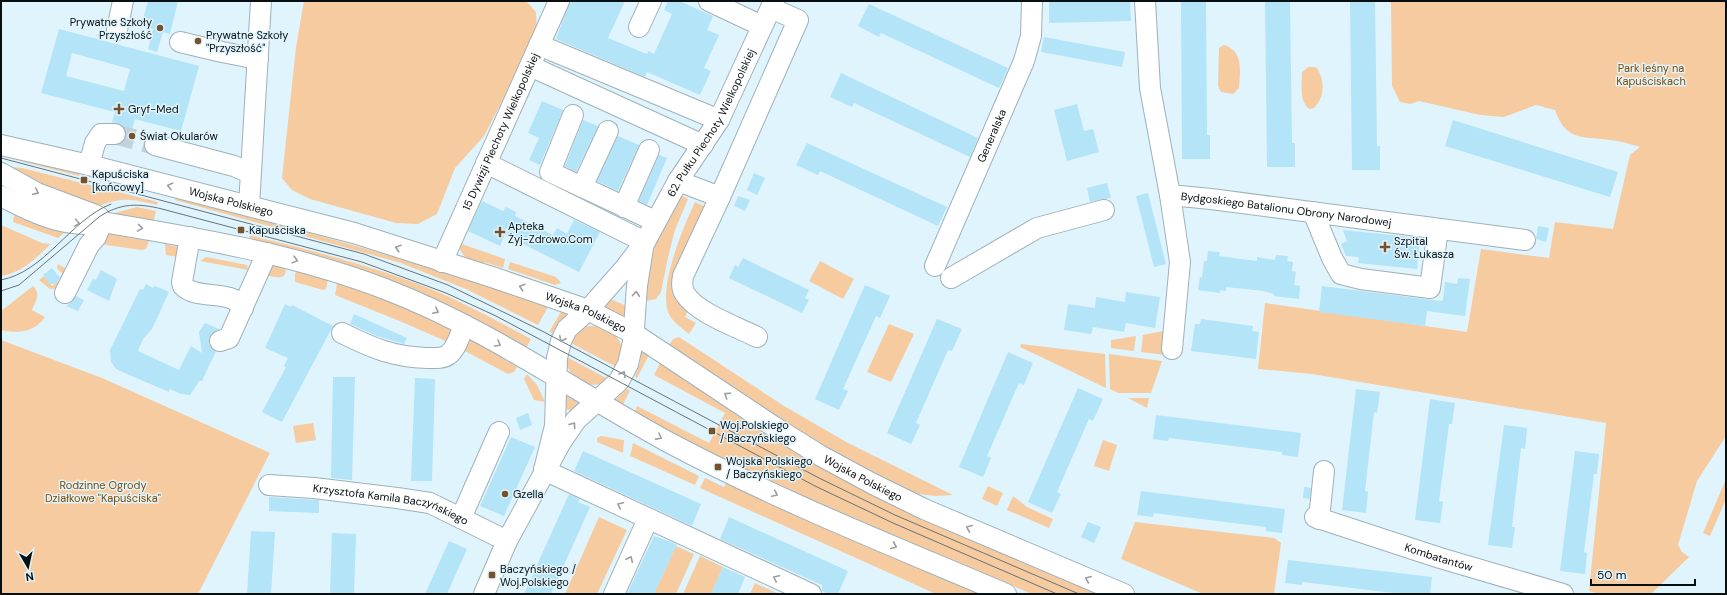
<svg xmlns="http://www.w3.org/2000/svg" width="1727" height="595" font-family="'DM Sans',sans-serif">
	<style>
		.green { fill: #f6cba0 }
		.building { fill: #b3e4f8; fill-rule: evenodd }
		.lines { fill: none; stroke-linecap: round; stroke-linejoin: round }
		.minor-tunnel { stroke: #c0d2da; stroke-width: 20; stroke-dasharray: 20 10; stroke-linecap: butt }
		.minor-casing { stroke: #9eb1b9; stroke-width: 22 }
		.minor { stroke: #fff; stroke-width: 20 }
		.tram { stroke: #677379; stroke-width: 1 }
		.oneway { stroke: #9c9fa0 }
		.poi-dot { fill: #76522c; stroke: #e0f4fd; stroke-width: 1.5 }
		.labels { text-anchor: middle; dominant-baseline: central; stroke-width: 3; stroke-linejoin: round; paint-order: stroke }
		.poi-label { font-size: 11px; fill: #080f12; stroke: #e0f4fd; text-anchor: start }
		.park-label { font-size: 11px; fill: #7c4a02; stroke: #e0f4fd }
		.street-label { font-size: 11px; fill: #080f12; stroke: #e0f4fd }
	</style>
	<rect width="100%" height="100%" fill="#e0f4fd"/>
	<path class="green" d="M304,1H526L536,12L537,34L484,136L455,168L437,214L418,224L396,223L310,199L292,190L282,178L296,47Z
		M1391,1H1726V436L1697,481L1678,545L1682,552L1689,557L1651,594H1599L1589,591L1606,423L1312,374L1258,369L1265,303L1467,332L1481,249L1549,258L1555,222L1613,229L1630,155L1640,147C1630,144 1620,141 1610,140C1583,136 1566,142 1555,110L1536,105L1504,117L1480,115L1419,101L1410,104L1400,102L1392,86Z
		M1224,45C1244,51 1240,72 1239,88L1233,94L1221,92L1218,86L1219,48Z
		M1308,67H1314L1317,68C1325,81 1325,97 1314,108L1309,109C1299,101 1302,84 1302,72Z
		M1,149L81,168L79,176L1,156Z
		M1,166L22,168L158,202L157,205C131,199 119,196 94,209Z
		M677,193L688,199L675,230L669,253L661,292L656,299L646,301C647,259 660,231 677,193Z
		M177,195L412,262L549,305L538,325L466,289L401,263L175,200Z
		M695,202L706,207L676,270L689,308L685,317L696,323L689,334C682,328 671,321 668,312C659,284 683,228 695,202Z
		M137,207L156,211L153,223L111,214Z
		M14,215L22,219L71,227L58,238L13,222Z
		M1,225L42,243L51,244C36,258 22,273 1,276Z
		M110,234L149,241L146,249L141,250L100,244L105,236Z
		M250,235C316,252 384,268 447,296C475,309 503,324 531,339L525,350L345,265L249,238Z
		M459,243L505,259L503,268L484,262L483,266C470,261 460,258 459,243Z
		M165,244L178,247V257L166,255Z
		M206,257L247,265L248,270L200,261Z
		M820,261L854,279L843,299L809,281Z
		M510,262L556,277L561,283L555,285L508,269Z
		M58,264L68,270L59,288L50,289L39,280L44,276L52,286L61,279L60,277L63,274L57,268Z
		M265,264L285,266C289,282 274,277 265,275Z
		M299,270L328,279L326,289L323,290L295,282V273Z
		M340,282L389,300L457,330L452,344L402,322L335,295L337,284Z
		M33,286C41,294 36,300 32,310L45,317C35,332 18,334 1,330V311Z
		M606,297L629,307L628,320L600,307Z
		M562,310L566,312L567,315L552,333L549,332Z
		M889,324L914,334L891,382L867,372Z
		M598,325C623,337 624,343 620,369L567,341L582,327Z
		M1169,330L1166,355L1141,352L1143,335Z
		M1136,336L1134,351L1111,348V340Z
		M468,337L517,367L514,372L508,374L459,348Z
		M679,337L784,406L848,443L953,495L935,496L911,493L892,484L815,441L669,345L673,339Z
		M1,340L102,378L270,453L198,594H1Z
		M1021,344L1105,354L1106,388L1020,347Z
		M641,350L650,353L637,378L635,377L640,363Z
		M1109,354L1162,361L1151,393H1118L1110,389Z
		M563,355L610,380C588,393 568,377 563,355Z
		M661,361L1097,591L1096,594H1032L804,497L738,467L634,413L637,406L709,443L725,413L654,375Z
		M527,374L537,385L545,402L534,400L524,379Z
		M627,389L630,391L622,406L614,401Z
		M563,394L583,405L575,413L563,407Z
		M1128,398H1149L1147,408Z
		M313,423L316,440L296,443L293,426Z
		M601,436L624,440L623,453L597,442V438Z
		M1103,440L1117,445L1109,471L1094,466Z
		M633,443L699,476L695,485L630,456Z
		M705,478L724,487L727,482L983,594H936L700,488Z
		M1726,479V499L1710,536L1703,533Z
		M988,486L1003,493L997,506L982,499Z
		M1013,496L1027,507L1053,519L1049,528L1007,510Z
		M599,517L627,530L597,594H565Z
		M1135,522L1274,538L1281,543L1274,594H1203L1121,559Z
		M676,546L694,554L676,594H654Z
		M700,556L723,567L711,594H683Z
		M755,583L779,594H750Z"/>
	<path class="building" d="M148,1H178L170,34L163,32L157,52L148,49L153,29L141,26Z
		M570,1H625L608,38L647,54L649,51L654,54L672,14L664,10L668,1H679L713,16L707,30L719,35L704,68L711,71L700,95L647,72L645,77L556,39Z
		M1049,1H1130L1131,21L1049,23Z
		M1181,1H1206L1207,135H1210V159H1182Z
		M1265,1H1290L1292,143H1295V167H1267Z
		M1350,1H1375L1377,146H1380V170H1352Z
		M869,4L1008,68L999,88L881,33L879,37L858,26Z
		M59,29L199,66L181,131L135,119L132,129L124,127L120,124L112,122L115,112L41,93ZM72,53L130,69L124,91L66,76Z
		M1044,37L1125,52L1122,67L1041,52Z
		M841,73L978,138L970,157L854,103L852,107L830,97Z
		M542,101L563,110L540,165L529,160L539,138L528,133Z
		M1077,104L1084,131L1093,129L1099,152L1067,161L1054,110Z
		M583,120L598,126L576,172L565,166Z
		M1453,120L1618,172L1610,197L1445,146Z
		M618,136L639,145L618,191L597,181Z
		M807,143L947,207L938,226L820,171L818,175L796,165Z
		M659,155L667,158L647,205L639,201Z
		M754,173L765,178L757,195L747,190Z
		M1107,183L1111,198L1090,202L1087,188Z
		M1148,193L1166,264L1154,267L1136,196Z
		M738,196L750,200L745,211L734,206Z
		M482,201L503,211L506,207L516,212L515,216L553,235L557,228L567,234L574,220L600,232L579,272L505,235L500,246L468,231Z
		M1538,226L1549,228L1546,242L1536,239Z
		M1343,230L1420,238L1417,269L1358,263L1359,257L1346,256L1341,244L1347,241Z
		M1208,251L1220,252L1219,256L1257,261V257L1275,260L1276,255L1288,256L1287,261L1293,262L1292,271L1296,272L1294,285L1300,286L1299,299L1274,296V294L1264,291L1226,287V291L1220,290V293L1198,290L1200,277L1202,278L1204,261H1207Z
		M743,258L809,290L805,298L809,300L802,313L729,278L735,265L738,267Z
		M52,268L60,278L55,284H50L43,275Z
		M101,270L117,279L109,301L87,290L93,279L96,280Z
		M1458,278L1470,279L1465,316L1427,311L1425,326L1319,312L1322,286L1441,301L1443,300L1445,282L1457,284Z
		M146,284L153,288L154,286L158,287L169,292L152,329L143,339L138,351L179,370L191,346L202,353L199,332L205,323L219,329L212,333L209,339V345L216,351L202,381H199L190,395L181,394L170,389L169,392L127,374L116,369L111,362L110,350L140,289L143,290Z
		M865,285L890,296L880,318L876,316L843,389L848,391L839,410L815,399Z
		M1126,292L1160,297L1155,328L1126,323L1124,332L1093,327L1091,334L1064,330L1068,304L1095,308L1096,297L1125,302Z
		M76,296L84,300L78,311L66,306L72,302Z
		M285,304L291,307L292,305L333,326L282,422L262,412L286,367L284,366L288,358L265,348Z
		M354,314L407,338L404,344L377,336L350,324Z
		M937,319L962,329L952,351L948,350L916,423L920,425L911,444L887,433Z
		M1201,319L1253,326L1252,331L1259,332L1256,359L1191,351L1195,324H1200Z
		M1008,352L1033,363L1024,385L1019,383L987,456L991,458L983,477L959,467Z
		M333,377H355L352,480L331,478Z
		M415,378L435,379L432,481H411Z
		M1078,388L1103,399L1093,421L1089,419L1057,492L1061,494L1052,513L1028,502Z
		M1356,389L1380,392L1377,413L1374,412L1365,491L1368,492L1366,513L1342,510Z
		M1430,399L1455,403L1452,424H1449L1439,501L1443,502L1440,523L1415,520Z
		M528,413L532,425L520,430L516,418Z
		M1156,415L1301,433L1298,457L1282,455V452L1169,438L1168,441L1153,439Z
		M1504,425L1527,428L1525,449L1521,448L1512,527H1515L1512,548L1488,545Z
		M511,437L535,447L504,516L480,506Z
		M583,451L701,504L692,526L574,471Z
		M1575,451L1599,454L1597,474H1594L1584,552L1587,553L1585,574L1560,571Z
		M1304,487L1311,488L1310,499L1303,498Z
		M1141,491L1285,509L1282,533L1266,531V527L1154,513L1153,517L1137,515Z
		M569,494L580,499L578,502L590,507L551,594H524Z
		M269,497L319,500V513L269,511Z
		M729,517L848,571L838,594H829L822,591V585L720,539Z
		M1088,522L1101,527L1094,543L1081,537Z
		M251,531L275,532L271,594H247Z
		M332,533L356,534L354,594H330Z
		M654,536L677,544L654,594H627Z
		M449,541L467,549L447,594H425Z
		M1288,560L1432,577L1430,594H1403L1302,582V585L1285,583Z
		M723,567L745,577L738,594H711Z"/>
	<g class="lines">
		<path class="minor-tunnel" d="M115,134L155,145"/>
		<defs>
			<g id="minor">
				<path d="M709,1L762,26"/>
				<path id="s1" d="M1145,1L1150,88L1170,195L1211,199L1525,240"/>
				<path d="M639,27L651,1"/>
				<path d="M117,30L123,1"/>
				<path d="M180,42L222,52L258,59"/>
				<path d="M539,45L719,120"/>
				<path d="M530,66L703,145"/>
				<path d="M573,115L550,172L655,221"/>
				<path id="s2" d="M1,145L89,165L354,233L495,278L588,310L633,333L773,426L821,456L873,484L924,509L1124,594"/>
				<path d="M155,145L234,166L250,173"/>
				<path d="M486,163L645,242"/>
				<path d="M89,165L95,143L101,134H115"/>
				<path d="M1,173L37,193L93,214L99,217L102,222"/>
				<path d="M678,181L720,197L798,20L771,8"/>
				<path d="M582,187L608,131"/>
				<path d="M1170,195L1180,262L1172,349"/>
				<path d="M1,196C31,212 68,230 102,222C198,238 294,254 385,289C485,327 574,391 668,442C777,500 893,546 1006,594"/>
				<path d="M720,197L683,276C682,282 681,288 685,294C697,313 737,327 757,337"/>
				<path d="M249,206L261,1"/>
				<path d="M624,207L649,150"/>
				<path d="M1313,212L1332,258L1341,274L1361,279L1430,288L1438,229"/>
				<path d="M190,237L182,282L183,286C198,301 231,288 243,308"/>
				<path id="s3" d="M442,262L559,1"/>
				<path id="s4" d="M935,266L1024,61L1031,36L1032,1"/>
				<path d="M951,278L1037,228L1104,210"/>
				<path d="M65,293L89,245L96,237L102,222"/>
				<path d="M342,333C372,348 393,357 427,358C434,358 442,359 448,355C457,348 460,335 464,325"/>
				<path d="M220,341L229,338L267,253"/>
				<path id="s5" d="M544,470L555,426L557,358L561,341L567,329L588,310L625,268L645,242L678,181L719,120L774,1"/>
				<path d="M544,470L811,594"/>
				<path id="s6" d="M269,485L314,488L397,498L430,503L507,541"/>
				<path id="s7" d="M1315,517L1440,558L1563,594"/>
				<path d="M461,518L499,432"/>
				<path d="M1319,519L1324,471"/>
				<path d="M484,594L507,541L561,442L576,420L619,381L628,364L633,342L637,286L643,248"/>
				<path d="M614,594L648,519"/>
			</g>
		</defs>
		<use href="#minor" class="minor-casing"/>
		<use href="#minor" class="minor"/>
		<path class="tram" d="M1,158L364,254L448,285L542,331L819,478L895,515L1079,594
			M1,280C45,272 70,220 111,204
			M1,291L19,285L99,217C120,203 138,203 162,209L362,262L446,293L496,316L815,486L893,523L1057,594"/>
	</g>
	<defs><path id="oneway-chevron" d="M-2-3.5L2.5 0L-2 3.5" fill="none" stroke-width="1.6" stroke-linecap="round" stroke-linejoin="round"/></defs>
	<g class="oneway">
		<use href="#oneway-chevron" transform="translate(170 186) rotate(-166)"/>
		<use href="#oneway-chevron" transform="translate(36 192) rotate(26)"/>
		<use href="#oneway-chevron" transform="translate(77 223) rotate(10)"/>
		<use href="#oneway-chevron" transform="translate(140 228) rotate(9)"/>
		<use href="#oneway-chevron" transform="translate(398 248) rotate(-162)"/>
		<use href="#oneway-chevron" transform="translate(295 260) rotate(15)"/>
		<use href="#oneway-chevron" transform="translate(522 287) rotate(-162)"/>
		<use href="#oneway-chevron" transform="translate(636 294) rotate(-85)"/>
		<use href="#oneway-chevron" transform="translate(436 311) rotate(27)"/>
		<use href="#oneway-chevron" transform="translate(562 339) rotate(116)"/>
		<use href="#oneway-chevron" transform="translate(498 344) rotate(30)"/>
		<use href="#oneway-chevron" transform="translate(623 374) rotate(-59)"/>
		<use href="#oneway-chevron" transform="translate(727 395) rotate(-146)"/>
		<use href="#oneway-chevron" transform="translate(573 425) rotate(-54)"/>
		<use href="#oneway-chevron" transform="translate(659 437) rotate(29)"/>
		<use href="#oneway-chevron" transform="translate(775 494) rotate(25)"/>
		<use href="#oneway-chevron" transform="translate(620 505) rotate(-155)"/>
		<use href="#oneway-chevron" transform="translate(969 528) rotate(-157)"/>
		<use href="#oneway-chevron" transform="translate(894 546) rotate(23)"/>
		<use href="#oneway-chevron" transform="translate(630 559) rotate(-65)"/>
		<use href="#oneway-chevron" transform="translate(776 578) rotate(-155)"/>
		<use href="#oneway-chevron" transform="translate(1088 579) rotate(-157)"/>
	</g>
	<g class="poi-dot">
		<circle cx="160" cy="28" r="4"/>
		<circle cx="198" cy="41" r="4"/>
		<path d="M117 103h4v4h4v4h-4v4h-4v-4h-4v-4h4z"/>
		<circle cx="132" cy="136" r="4"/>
		<rect x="80" y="176" width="8" height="8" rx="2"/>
		<rect x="237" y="226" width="8" height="8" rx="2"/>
		<path d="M498 226h4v4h4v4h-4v4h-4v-4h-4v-4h4z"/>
		<path d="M1383 241h4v4h4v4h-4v4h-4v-4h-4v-4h4z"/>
		<rect x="708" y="427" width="8" height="8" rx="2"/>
		<rect x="714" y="463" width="8" height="8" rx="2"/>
		<circle cx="505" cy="494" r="4"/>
		<rect x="488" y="571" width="8" height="8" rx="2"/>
	</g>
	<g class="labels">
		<g class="poi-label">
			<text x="152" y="22" text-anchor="end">Prywatne Szkoły<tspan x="152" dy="13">Przyszłość</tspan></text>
			<text x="206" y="35">Prywatne Szkoły<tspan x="206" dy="13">"Przyszłość"</tspan></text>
			<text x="128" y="109">Gryf-Med</text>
			<text x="140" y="136">Świat Okularów</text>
			<text x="92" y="174">Kapuściska<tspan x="92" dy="13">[końcowy]</tspan></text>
			<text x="508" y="226">Apteka<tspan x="508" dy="13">Żyj-Zdrowo.Com</tspan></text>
			<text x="249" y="230">Kapuściska</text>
			<text x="1394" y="241">Szpital<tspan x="1394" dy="13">Św. Łukasza</tspan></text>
			<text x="720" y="425">Woj.Polskiego<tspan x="720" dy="13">/ Baczyńskiego</tspan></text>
			<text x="726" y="461">Wojska Polskiego<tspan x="726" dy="13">/ Baczyńskiego</tspan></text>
			<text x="513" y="494">Gzella</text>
			<text x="500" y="569">Baczyńskiego /<tspan x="500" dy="13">Woj.Polskiego</tspan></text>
		</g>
		<g class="park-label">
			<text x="1651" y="68">Park leśny na<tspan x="1651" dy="13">Kapuściskach</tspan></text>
			<text x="103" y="485">Rodzinne Ogrody<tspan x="103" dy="13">Działkowe "Kapuściska"</tspan></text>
		</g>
		<g class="street-label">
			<text stroke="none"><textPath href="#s5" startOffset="398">62. Pułku Piechoty Wielkopolskiej</textPath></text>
			<text stroke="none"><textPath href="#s3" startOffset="143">15 Dywizji Piechoty Wielkopolskiej</textPath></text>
			<text stroke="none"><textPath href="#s4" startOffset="142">Generalska</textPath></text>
			<text stroke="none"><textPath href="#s2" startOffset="237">Wojska Polskiego</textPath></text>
			<text stroke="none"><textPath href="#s1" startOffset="313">Bydgoskiego Batalionu Obrony Narodowej</textPath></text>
			<text stroke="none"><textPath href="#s2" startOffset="609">Wojska Polskiego</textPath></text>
			<text stroke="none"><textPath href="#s2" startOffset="933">Wojska Polskiego</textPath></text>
			<text stroke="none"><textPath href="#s6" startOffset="124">Krzysztofa Kamila Baczyńskiego</textPath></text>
			<text stroke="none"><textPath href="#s7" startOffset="130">Kombatantów</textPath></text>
		</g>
	</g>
	<rect width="1727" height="595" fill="none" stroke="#080f12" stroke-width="4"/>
	<g transform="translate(28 567) rotate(171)" stroke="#e0f4fd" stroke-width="3" paint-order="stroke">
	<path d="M0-3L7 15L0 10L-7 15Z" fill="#080f12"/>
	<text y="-6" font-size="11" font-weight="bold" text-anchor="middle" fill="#080f12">N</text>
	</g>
	<path d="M1591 579v6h104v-6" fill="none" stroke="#080f12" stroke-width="2"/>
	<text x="1597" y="579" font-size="12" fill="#080f12" stroke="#e0f4fd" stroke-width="3" paint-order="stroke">50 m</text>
</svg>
